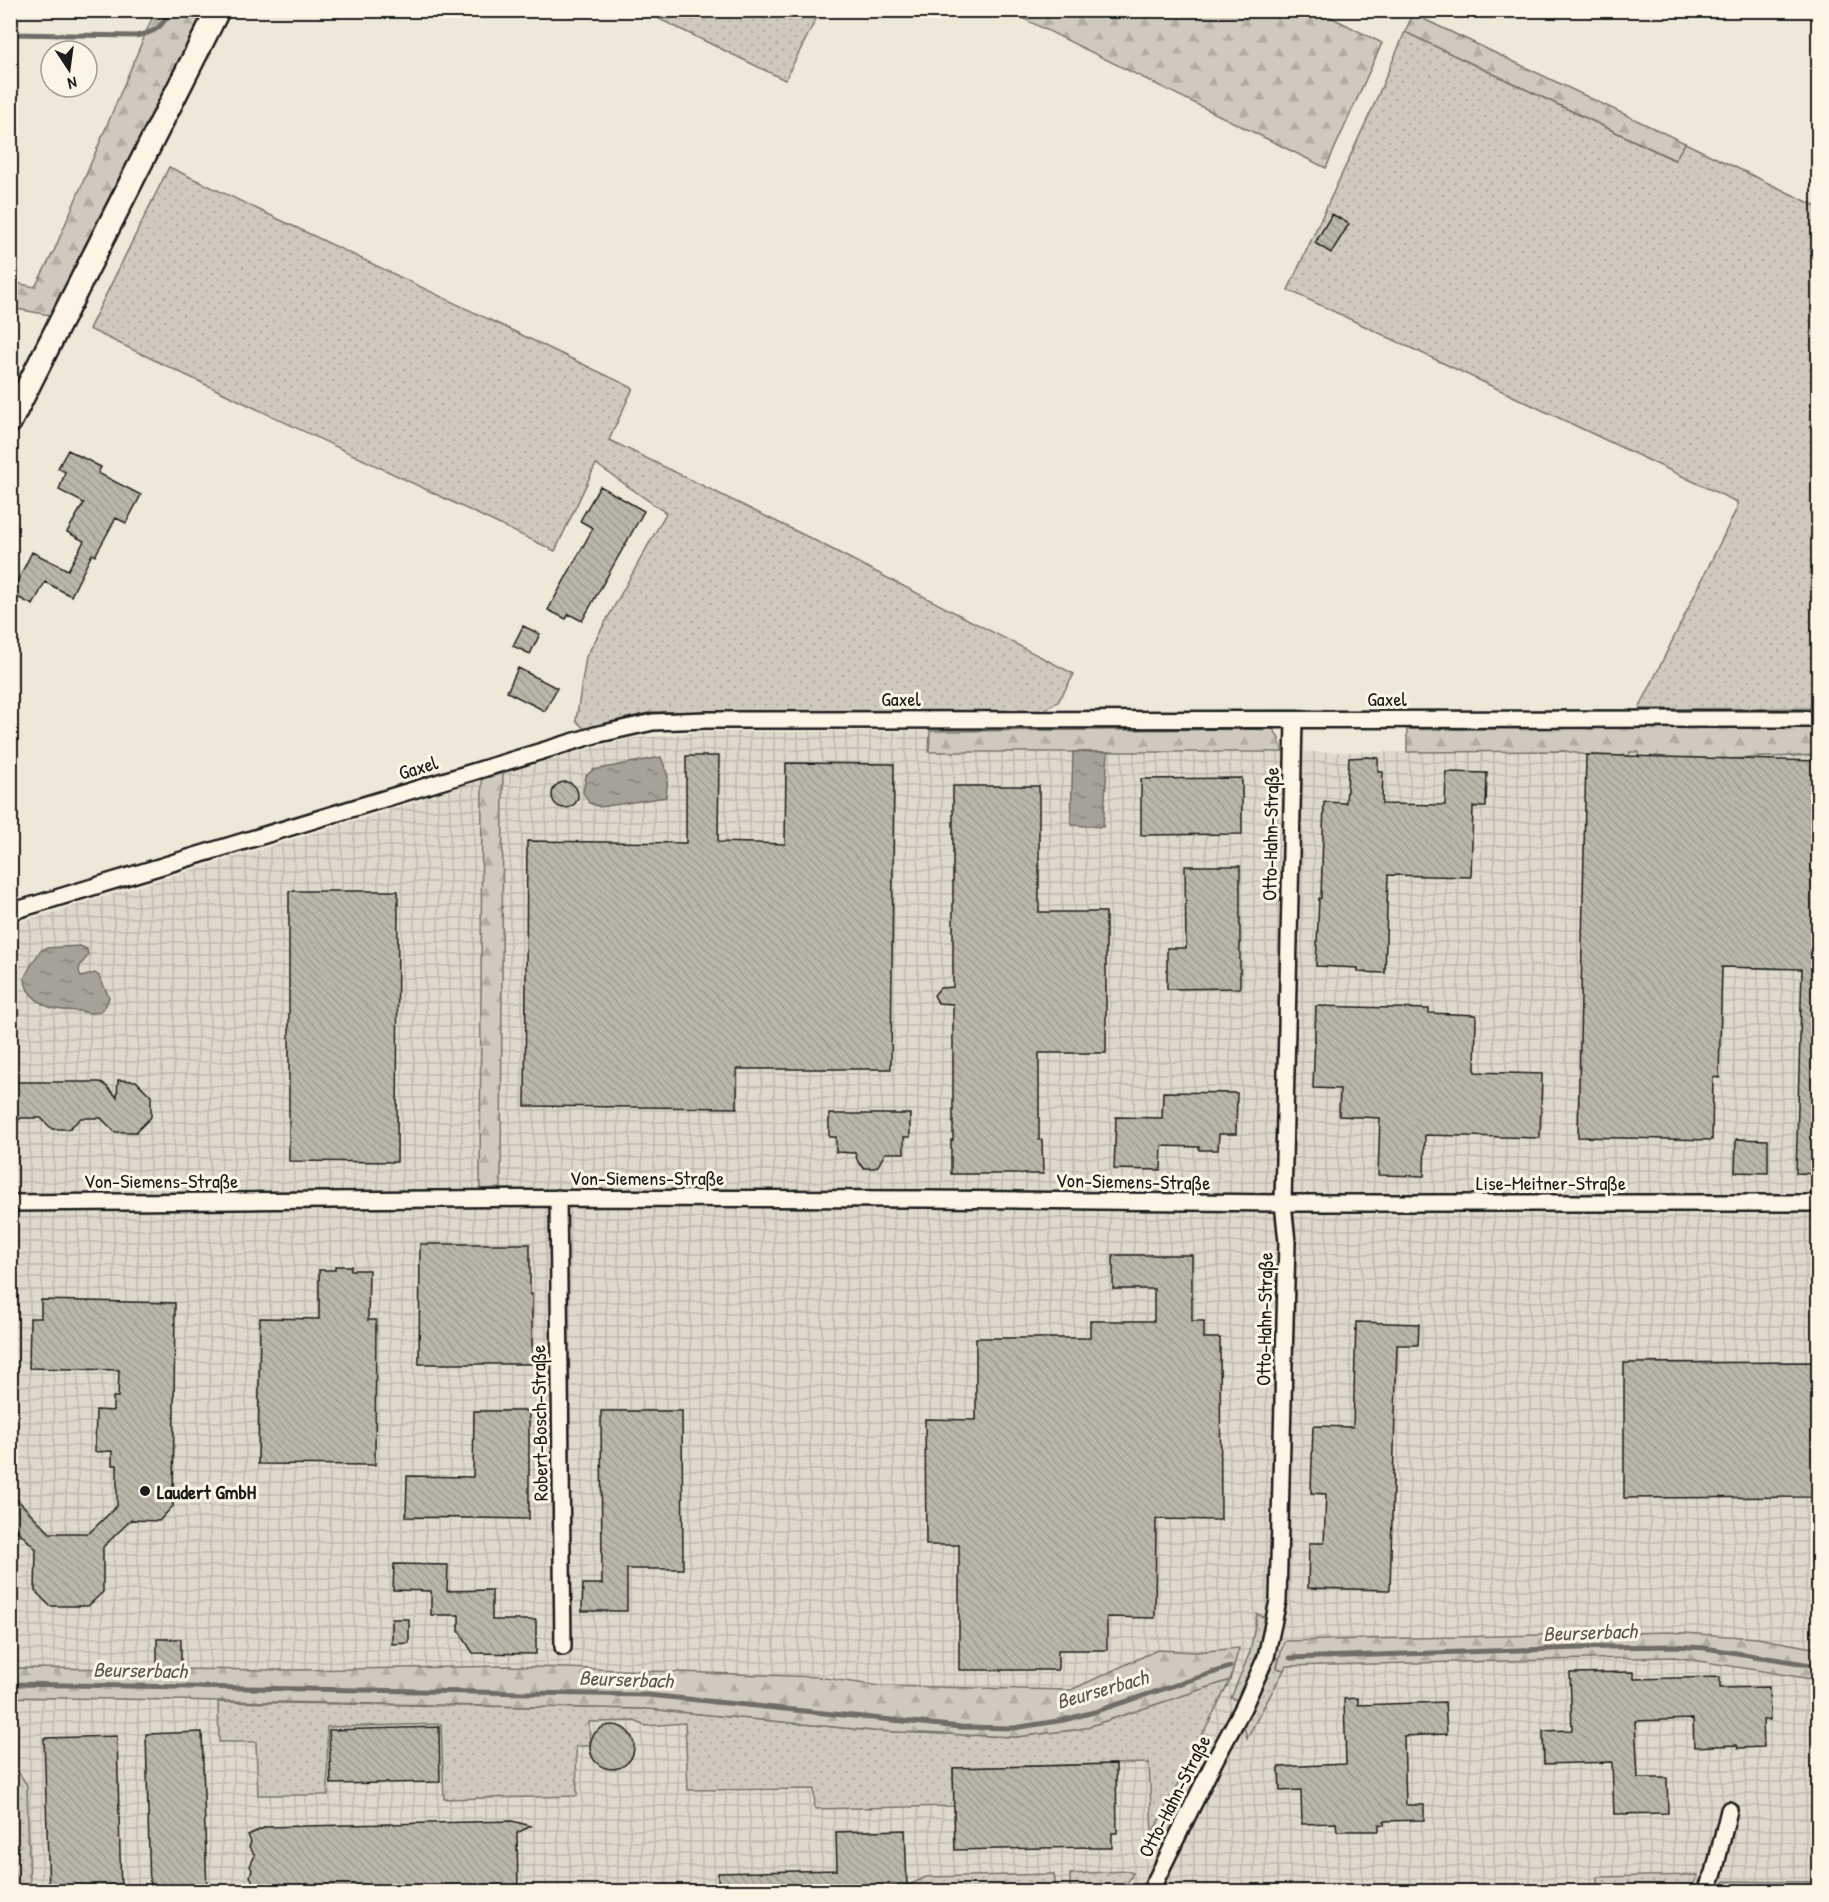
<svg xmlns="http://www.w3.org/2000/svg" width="1829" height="1902" font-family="'Patrick Hand',sans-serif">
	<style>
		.industrial { fill: url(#industrial-grid) }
		.grass { fill: url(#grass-dots); stroke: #76736c; stroke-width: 1.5 }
		.forest { fill: url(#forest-firs); stroke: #76736c; stroke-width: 1.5 }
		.water { fill: url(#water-ripples); stroke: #6f6c67; stroke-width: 1.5 }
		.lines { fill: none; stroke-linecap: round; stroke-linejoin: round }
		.stream { stroke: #6f6c67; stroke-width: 5 }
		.building { fill: url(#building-back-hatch); stroke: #1c1c1c; stroke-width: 1.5 }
		.street-casing { stroke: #1c1c1c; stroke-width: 20 }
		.secondary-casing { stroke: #1c1c1c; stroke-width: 27 }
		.street { stroke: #fcf5e5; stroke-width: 15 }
		.secondary { stroke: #fcf5e5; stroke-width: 22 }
		.poi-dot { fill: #1c1c1c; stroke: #fcf5e5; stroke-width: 2 }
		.labels { text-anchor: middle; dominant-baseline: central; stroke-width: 6; stroke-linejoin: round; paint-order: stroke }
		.street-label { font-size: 20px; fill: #1c1c1c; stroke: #fcf5e5 }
		.poi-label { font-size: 20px; font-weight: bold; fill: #1c1c1c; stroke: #fcf5e5; text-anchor: start }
		.water-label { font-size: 21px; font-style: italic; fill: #5b5854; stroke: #fcf5e5 }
	</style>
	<defs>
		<pattern id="industrial-grid" width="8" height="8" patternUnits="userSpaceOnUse" patternTransform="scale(1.5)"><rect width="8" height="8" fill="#ded9cb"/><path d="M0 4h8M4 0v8" fill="none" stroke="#bebaae"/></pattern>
		<pattern id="grass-dots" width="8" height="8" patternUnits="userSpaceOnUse" patternTransform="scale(1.5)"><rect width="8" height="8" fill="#cfcabd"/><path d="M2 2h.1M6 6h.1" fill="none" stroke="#b1ada2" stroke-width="1.8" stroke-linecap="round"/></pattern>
		<pattern id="forest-firs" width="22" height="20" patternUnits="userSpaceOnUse" patternTransform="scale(1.5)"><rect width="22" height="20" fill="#cfcabd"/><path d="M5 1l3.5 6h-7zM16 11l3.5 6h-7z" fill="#b1ada2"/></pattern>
		<pattern id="water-ripples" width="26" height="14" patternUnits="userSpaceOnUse" patternTransform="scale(1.5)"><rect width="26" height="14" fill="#a7a299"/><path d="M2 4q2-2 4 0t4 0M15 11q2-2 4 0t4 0" fill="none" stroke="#87837c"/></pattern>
		<pattern id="building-back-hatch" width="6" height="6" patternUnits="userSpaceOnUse" patternTransform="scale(1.5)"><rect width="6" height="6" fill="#bab6aa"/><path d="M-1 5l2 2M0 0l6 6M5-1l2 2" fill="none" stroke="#9f9c92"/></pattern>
	</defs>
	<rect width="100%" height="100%" fill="#eee8d9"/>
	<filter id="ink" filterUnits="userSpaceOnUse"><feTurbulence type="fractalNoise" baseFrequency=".0167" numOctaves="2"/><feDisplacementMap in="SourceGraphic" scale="12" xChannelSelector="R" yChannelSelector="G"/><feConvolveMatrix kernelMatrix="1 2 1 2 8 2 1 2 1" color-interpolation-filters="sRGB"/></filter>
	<g filter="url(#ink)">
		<path class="industrial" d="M930,731V752H1407L1572,749L1818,751V1891L11,1892V925L397,808L482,779L626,739L701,732Z"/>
		<path class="grass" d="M643,11H820L785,80Z
			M1405,32L1674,160L1685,143L1818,207V708L1639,709L1737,508V502L1288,290L1373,107Z
			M169,167L633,388L609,440L812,539L1074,674L1058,702L1041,711L652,712L585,729L576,721L586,657L666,513L596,464L555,551L89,329Z
			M1257,1614L1266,1618C1263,1648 1250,1674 1237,1700L1231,1698L1250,1652Z
			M1276,1658H1279L1277,1668L1284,1670L1247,1738L1244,1727Z
			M1230,1680L1152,1834L1149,1763L953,1768L954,1806L815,1809L814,1789L688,1790L685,1723L645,1726L635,1721L589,1722L590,1746H576L577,1796L444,1799L441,1724L327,1727L328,1795H258L256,1742H219L218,1702L649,1709L874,1731L1016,1737L1081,1729Z
			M11,1761L27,1785L30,1891H11Z
			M1127,1871L1133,1873L1125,1887L1070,1888V1874Z
			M1054,1874L1056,1888L1039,1892H852V1887L907,1886L926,1877Z
			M1698,1875L1690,1891H1674V1886L1597,1889V1877Z
			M1725,1881L1818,1882V1891H1719Z"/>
		<path class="forest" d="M155,11H204L50,315L11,308V282L35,287L54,251Z
			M1008,11H1319L1382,43L1326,168Z
			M1413,14L1685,143L1675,160L1405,32Z
			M1818,727V755L1727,759L1638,757V752H1630L1629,756L1586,755L1565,751L1407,752V729Z
			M1273,729L1278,736L1283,752H929L930,731Z
			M503,773L501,1188L480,1189L482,779Z
			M1669,1632L1757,1638L1818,1649V1680L1674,1657L1286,1666L1284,1670L1277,1668L1284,1641Z
			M1239,1648L1230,1680L1081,1729L1016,1737L874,1731L649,1709L10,1697L11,1668L299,1670L509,1666L818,1677L879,1686L1071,1690L1157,1650L1196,1652Z"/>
		<path class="water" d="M1073,752H1108L1103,827L1071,825Z
			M661,757L668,776L666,797L600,807L589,803L583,792L586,776L593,770Z
			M80,946L87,949L88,956C82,963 76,968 81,977L95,973L99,976L109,997C108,1001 106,1006 103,1009C96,1015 88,1013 80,1011C73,1010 65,1011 57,1009C43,1007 25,994 25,979C25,973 36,958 40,951L46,948Z"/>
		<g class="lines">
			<path class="stream" d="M10,34L136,36C156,32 161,28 171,10
				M1290,1658L1609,1647L1674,1646L1705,1648L1818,1666
				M10,1684L648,1695L961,1727L1014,1728L1064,1720L1094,1712L1230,1667"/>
		</g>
		<path class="building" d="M1332,214L1349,224L1331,253L1315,243Z
			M68,450L101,467L98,473L141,495L126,523L116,518L95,556L92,554L71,596L45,582L33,605L11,594L32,552L68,570L84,541L67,532L84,503L59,490L65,472L58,468Z
			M600,486L644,511L582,621L569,614L566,619L548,610L593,528L580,521Z
			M523,626L540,634L530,654L513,646Z
			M518,668L557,688L545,711L507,692Z
			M1586,755L1818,761V1174L1796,1173L1802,969L1722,967L1719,1078L1713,1077L1712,1140L1578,1137Z
			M686,756H719L718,842L785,844L786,763L894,764L891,1069H737V1108L525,1106L527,841L686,843Z
			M1368,757L1378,758V772H1383L1382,804L1445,805L1446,772L1487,773L1486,807H1473L1471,877L1388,875L1385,973L1358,972V968L1316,966L1319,898H1321L1324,802L1346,803L1349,758Z
			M1242,778V834L1141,835V779Z
			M552 795a13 13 0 1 1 26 0a13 13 0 1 1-26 0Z
			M953,786H1039V912H1106V1053H1039V1140H1042L1043,1174H951V1140H953V1004L938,1003L934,995L940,988L953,987Z
			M1185,866H1240V988L1167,989V948H1186Z
			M289,891H398L397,1162L289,1161Z
			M1316,1006L1429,1009V1013L1476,1015L1475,1072L1542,1074L1540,1138L1425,1135L1424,1176L1378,1175L1380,1118L1339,1116L1340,1089L1313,1088Z
			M118,1080L136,1081L151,1096V1117L136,1132H115L101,1118H81L69,1129H52L41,1118H21L10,1128V1082H99L103,1083L117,1097Z
			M1163,1092L1237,1093L1236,1134H1219L1218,1150H1199V1147L1162,1146L1161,1170L1114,1169L1116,1117L1162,1118Z
			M829,1114H910V1137H904V1153H885L878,1166L874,1168H864L858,1162L855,1153L836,1152V1137H829Z
			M1736,1139L1768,1140V1173L1735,1172Z
			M420,1244H530V1294H532V1364H419Z
			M1113,1255H1192V1321H1204V1338H1220L1221,1520L1156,1519L1155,1618L1107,1617V1650H1058V1670H959V1545H926L925,1419L976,1420V1338H1090V1321H1154V1289H1113Z
			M335,1266H351V1270H369L368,1320H376L375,1465L258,1464L260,1318L319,1319V1270H335Z
			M41,1300L175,1303L173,1506L159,1521L131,1520L103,1547V1592L88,1606H50L35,1591L36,1549L17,1530L18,1528L10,1520V1492L50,1533H89L117,1506V1465H112V1451L95,1452L96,1410L113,1411V1397H118L119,1370L29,1368L30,1318H41Z
			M1356,1322L1419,1324L1418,1345H1397L1390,1590L1308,1588L1309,1543H1324L1326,1494L1311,1493L1313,1426L1353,1427Z
			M1818,1362V1497L1624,1498V1363Z
			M474,1411H529V1519L406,1517L407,1476L473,1477Z
			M601,1411H682L683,1569H627V1611H582L583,1584H602Z
			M394,1564L448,1565L447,1591L492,1590V1620H536V1654L473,1653L459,1631V1615H431V1591L393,1590Z
			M392,1619H409V1643L392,1644Z
			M157,1639H181V1667H157Z
			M1634,1672V1679L1720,1677V1688L1769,1687L1770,1720H1763L1764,1747L1738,1748L1737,1745L1694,1747L1693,1719L1635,1721L1638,1778H1667L1668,1813L1614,1814L1612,1762L1544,1764L1543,1731L1572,1730L1570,1673Z
			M1358,1698V1705L1445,1702L1447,1734L1404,1736L1406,1805H1424V1820L1384,1821V1825L1379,1824V1831H1337L1336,1823L1302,1824L1301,1790L1280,1791L1279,1767L1346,1764L1344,1699Z
			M590 1747a22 22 0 1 1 44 0a22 22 0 1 1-44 0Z
			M439,1727L440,1782L331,1784L329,1730Z
			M202,1732L207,1892H150L146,1734Z
			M117,1736L121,1892H49L44,1738Z
			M1116,1764L1117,1833H1112V1848H1090V1847L955,1850L953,1768Z
			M512,1821L531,1826L517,1833L518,1892H248L253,1882L250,1876L252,1870L250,1866L255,1855L249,1847L251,1842L248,1835L266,1827Z
			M905,1830L907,1886L817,1888V1892H718V1873L837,1870L836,1832Z"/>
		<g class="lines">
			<defs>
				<path id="street" d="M10,912L595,735L653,722L707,720L1818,719
					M558,1198L563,1647
					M10,1203L558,1198L926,1199L1283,1203H1818
					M1150,1892L1214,1762L1243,1708L1266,1657L1278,1601L1287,1242L1283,1203L1294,720
					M1705,1892L1714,1873L1729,1810"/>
				<path id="secondary" d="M10,422L218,10"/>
			</defs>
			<use href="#street" class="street-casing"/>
			<use href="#secondary" class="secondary-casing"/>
			<use href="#street" class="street"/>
			<use href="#secondary" class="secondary"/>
		</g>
	</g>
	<circle class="poi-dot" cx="145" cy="1491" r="6"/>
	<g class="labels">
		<g class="street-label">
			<text x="901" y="698">Gaxel</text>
			<text x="1387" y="698">Gaxel</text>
			<text transform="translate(418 767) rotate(-17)">Gaxel</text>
			<text transform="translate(1270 834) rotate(-89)">Otto-Hahn-Straße</text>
			<text x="647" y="1177">Von-Siemens-Straße</text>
			<text x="161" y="1180">Von-Siemens-Straße</text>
			<text transform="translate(1133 1181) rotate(1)">Von-Siemens-Straße</text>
			<text x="1551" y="1182">Lise-Meitner-Straße</text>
			<text transform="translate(1264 1319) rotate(-89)">Otto-Hahn-Straße</text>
			<text transform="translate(539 1423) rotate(-91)">Robert-Bosch-Straße</text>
			<text transform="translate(1174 1796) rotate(-63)">Otto-Hahn-Straße</text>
		</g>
		<g class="poi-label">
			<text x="157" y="1491">Laudert GmbH</text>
		</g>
		<g class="water-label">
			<text transform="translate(1590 1632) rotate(-2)">Beurserbach</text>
			<text transform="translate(140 1670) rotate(1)">Beurserbach</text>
			<text transform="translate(626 1679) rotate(2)">Beurserbach</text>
			<text transform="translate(1102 1689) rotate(-16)">Beurserbach</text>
		</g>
	</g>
	<rect width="1829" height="1902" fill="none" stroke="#fcf5e5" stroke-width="36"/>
	<rect x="18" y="18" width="1793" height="1866" fill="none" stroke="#1c1c1c" stroke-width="2" filter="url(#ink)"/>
	<g transform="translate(69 69) rotate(167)"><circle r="28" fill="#fcf5e5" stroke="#a29e95" stroke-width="1.5"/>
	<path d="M0-4.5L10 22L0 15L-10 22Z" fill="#1c1c1c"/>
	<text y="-9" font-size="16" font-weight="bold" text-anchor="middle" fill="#1c1c1c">N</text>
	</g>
</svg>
